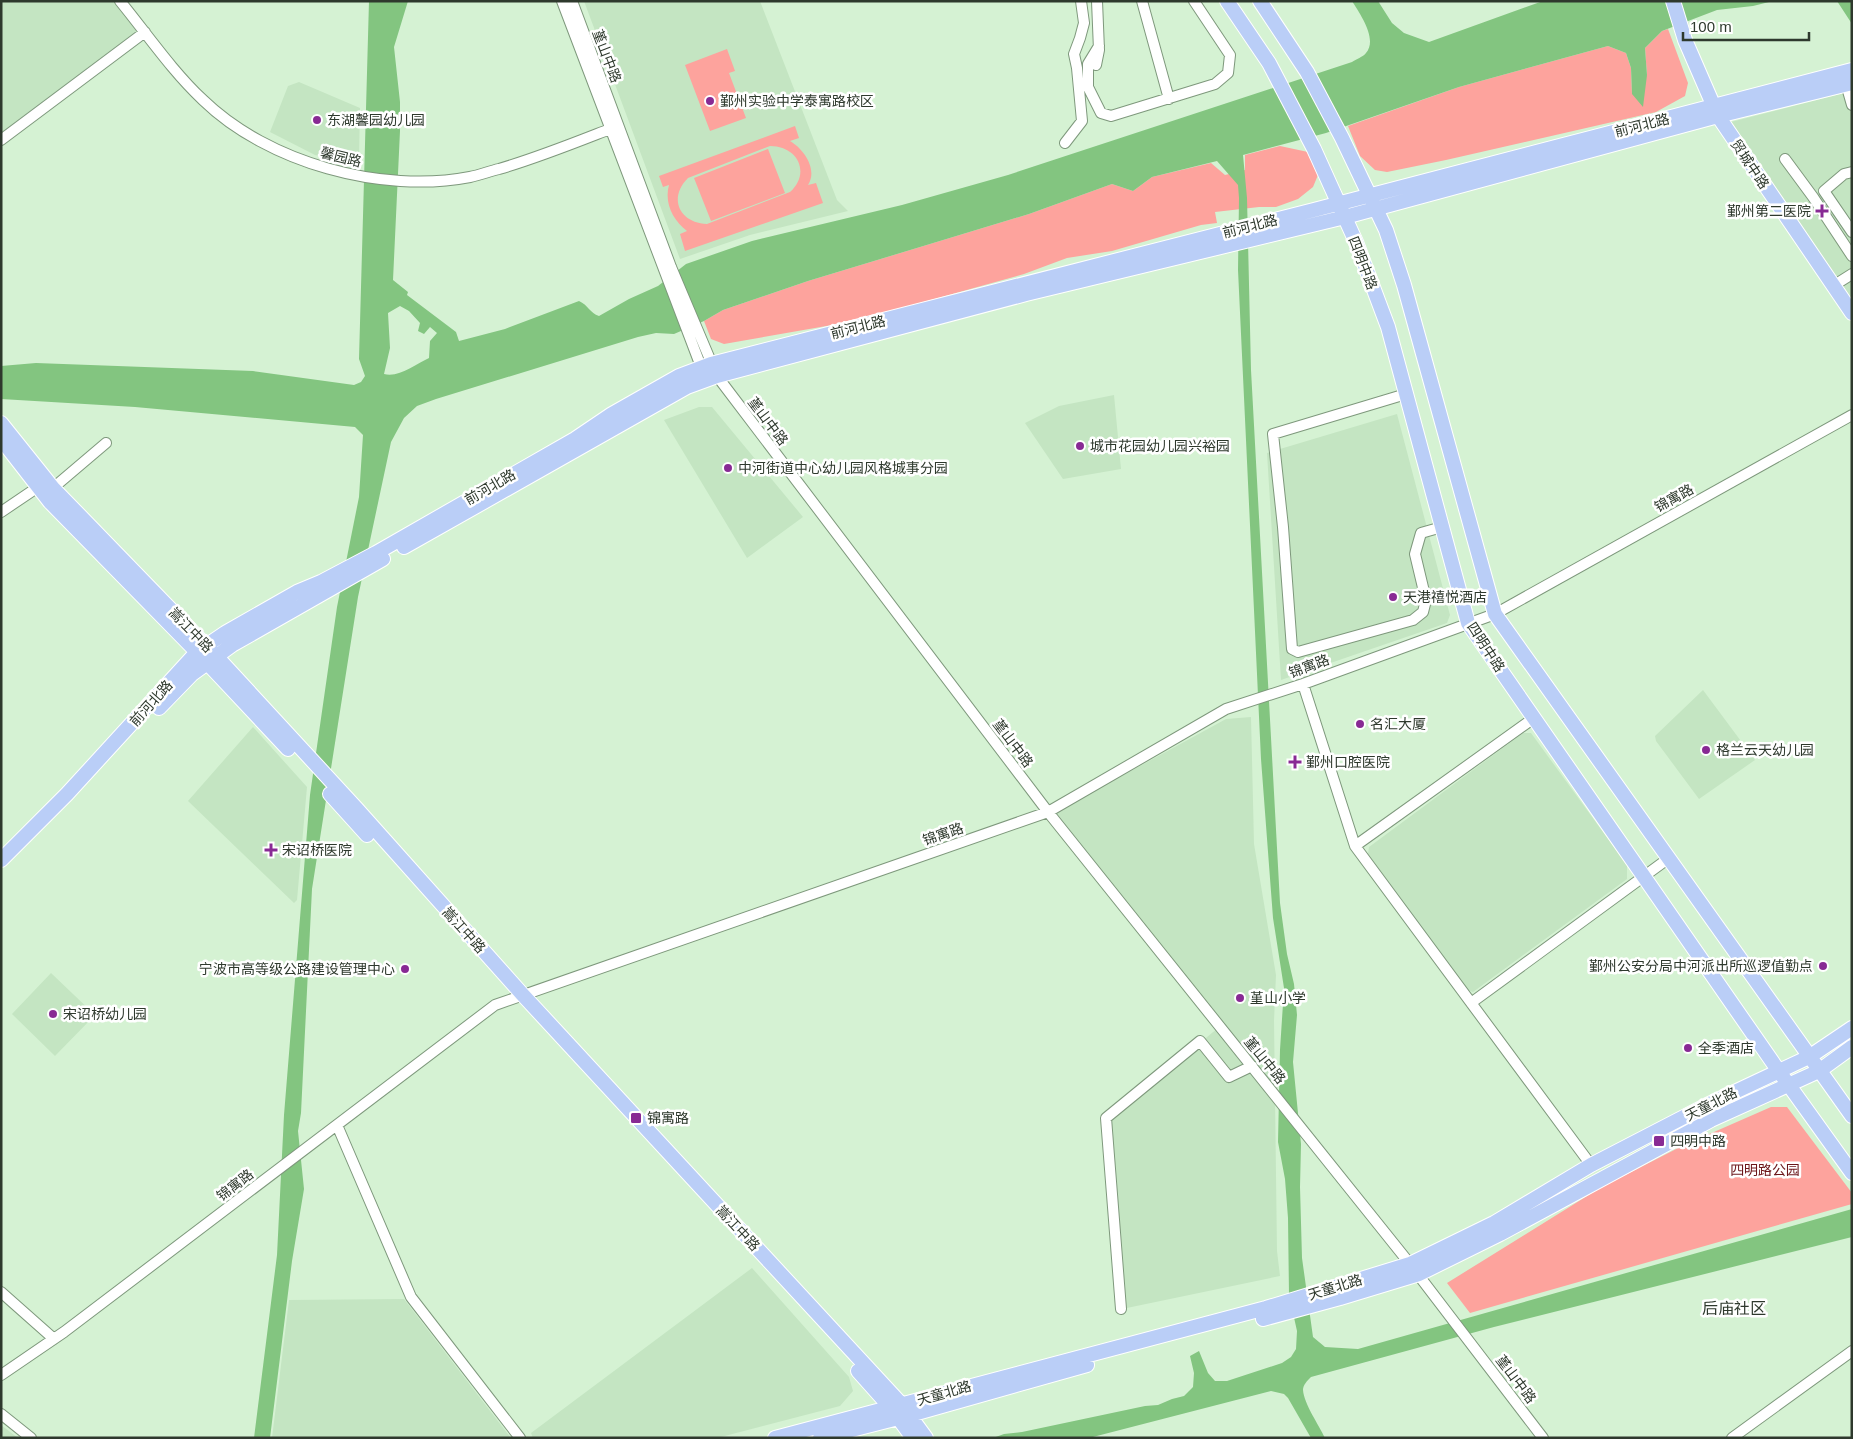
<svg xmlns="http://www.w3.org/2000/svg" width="1853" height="1439" font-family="Arial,'Noto Sans SC',sans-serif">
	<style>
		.built { fill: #c4e5c2 }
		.green { fill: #fda39d; fill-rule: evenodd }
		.water { fill: #83c580; fill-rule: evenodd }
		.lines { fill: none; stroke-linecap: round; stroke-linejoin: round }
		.minor-casing { stroke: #7e987c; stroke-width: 12 }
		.major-casing { stroke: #fff; stroke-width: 16 }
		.minor { stroke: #fff; stroke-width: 10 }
		.major { stroke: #bacef7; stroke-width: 14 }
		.poi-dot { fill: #882a94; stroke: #fff; stroke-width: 2 }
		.labels { text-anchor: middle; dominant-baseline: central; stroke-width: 5; stroke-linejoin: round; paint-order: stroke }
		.street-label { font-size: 14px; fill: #2e392d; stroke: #fff }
		.poi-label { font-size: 14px; fill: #2e392d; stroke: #fff; text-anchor: start }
		.park-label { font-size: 14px; fill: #6c171b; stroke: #fff }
		.quarter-label { font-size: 16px; fill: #2e392d; stroke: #fff }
	</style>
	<rect width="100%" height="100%" fill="#d5f2d3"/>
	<path class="built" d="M1,1H113L137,31L1,133Z
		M584,1H760L837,200L848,211L750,235L680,259Z
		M299,82L360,108L359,159L356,164L315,155L270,132L288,86Z
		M1852,91V300L1731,122Z
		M1114,395L1121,469L1063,479L1025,423L1059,406Z
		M699,407H712L803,517L747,558L664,420Z
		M1397,414L1450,615L1447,623L1281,680L1267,453Z
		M1703,690L1755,760L1699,799L1656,741L1655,736Z
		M1251,717L1254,844L1276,975L1274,1021L1277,1251L1280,1276L1122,1309L1108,1119L1224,1023L1054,813L1226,719Z
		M253,727L307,787L297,900L294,903L188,801Z
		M1523,733H1531L1627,865V879L1473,992L1467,990L1368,854L1369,847Z
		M51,973L95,1015L55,1056L12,1014Z
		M752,1268L849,1377L853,1391L840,1406L717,1438H533L531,1433Z
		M404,1299L511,1438H272L289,1300Z
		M1,1425L18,1438H1Z"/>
	<path class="green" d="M1668,29L1688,83L1685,96L1656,112L1446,160L1387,172L1375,170L1360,156L1348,126L1459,87L1608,46L1626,53L1631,68L1632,94L1647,75L1645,48L1662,31Z
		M727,49L735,71L729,73L746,118L710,131L685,65Z
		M795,126L799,138L790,141C804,149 818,170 808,185L816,183L823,203L685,251L680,234L687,231C673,220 664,203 669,185L663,187L659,176ZM770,146C798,146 811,173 790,192L707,224C679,223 668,198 688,178Z
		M1280,146L1308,152L1318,175L1313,187L1298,199L1276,207H1259L1215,212L1217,223L1201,225L1112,251L1067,258L1024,274L855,321L724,344L711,339L704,321L723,310L808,281L1029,214L1112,184L1133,191L1152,177L1211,163L1225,175L1245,170V155Z
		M768,149L785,193L711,221L694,178Z
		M1771,1107H1787L1852,1193V1204L1470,1313L1447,1283L1600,1188L1682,1146Z"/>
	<path class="water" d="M369,1H408L394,47L400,102V131L393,280L408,292L407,295L456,332L459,341L505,329L579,301C588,305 590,313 599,316L629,299L658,286L686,264L752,241L902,205L1008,175L1352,62C1356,59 1363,57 1366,53C1378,39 1360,14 1352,1H1378L1392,23L1404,33L1429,42L1543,1H1773L1753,6L1717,10L1662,31L1645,48L1647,75L1643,107L1632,94L1631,68L1626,53L1608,46L1459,87L1326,133L1243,155L1247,198L1251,370L1280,903L1287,954L1294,984L1297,1015L1293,1062L1301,1144L1300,1187L1302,1258L1313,1337L1325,1347L1358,1349L1852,1209V1237L1494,1327L1311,1377C1307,1381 1303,1385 1303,1390C1304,1404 1319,1425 1325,1438H1311L1288,1398L1284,1394L1271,1391L1089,1438H993L1004,1434L1022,1432L1145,1406L1158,1405L1172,1399L1184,1396L1193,1387L1194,1373L1190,1356L1199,1351L1208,1373L1215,1381H1227L1282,1363L1291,1357L1296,1349L1297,1331L1289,1295L1288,1218L1285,1179L1278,1142L1280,1050L1284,988L1273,918L1261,759L1238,270L1239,198L1238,185L1217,161L1152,177L1133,191L1112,184L1029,214L808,281L723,310L704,321L674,334L656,333L638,337L436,399L417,406L404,418L391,442L358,597L312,889L301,1113L298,1131L304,1189L292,1261L270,1438H254L277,1255L284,1115L310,795L337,607L359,497L363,435L355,427L135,407L1,399V366L36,363L253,371L354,385L361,382L365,376L359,359ZM400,306L409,311L420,323L418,331L424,334L430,327L437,333L430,341L429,358C416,364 399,378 384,374L390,348L388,313Z
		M1837,1H1852V24Z"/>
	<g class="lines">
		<defs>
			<path id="minor" d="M120,1C147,34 172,71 203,100C268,163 382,194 470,177C480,175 490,171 499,169C537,158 574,143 610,129
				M562,1L703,372
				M572,1L671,267L717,376L1048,812L1410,1264L1543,1438
				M1142,1L1169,99
				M1099,46L1088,64V87L1101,113L1111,116L1215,84L1228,73L1230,55L1194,1
				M1096,65L1099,50L1097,1
				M1846,84L1852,105
				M1,140L145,32
				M1065,143L1082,121L1077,68L1074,54L1080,38L1084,23L1081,1
				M1785,159L1813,197L1852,256
				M1852,172L1844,174L1824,191L1852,232
				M1833,286L1852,274
				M1406,394L1273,434L1283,527L1292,649L1298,652L1413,620L1423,612L1426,600L1415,554L1421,533L1442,527
				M53,488L106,443
				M1,512L44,483
				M1303,684L1355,846L1591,1165
				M1355,846L1534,718
				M1471,1003L1669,858
				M337,1125L411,1297L520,1438
				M1,1292L54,1339
				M1121,1309L1106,1118L1200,1041L1229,1077L1252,1066
				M1,1375L64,1332L495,1005L1048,812L1226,709L1303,684L1495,614L1852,415
				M1,1414L31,1438
				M1732,1438L1852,1351"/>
			<path id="major" d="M1227,1L1269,63L1314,149L1356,242L1388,327L1468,623L1778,1070L1852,1173
				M1260,1L1307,72L1342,138L1386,230L1404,285L1495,614L1852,1116
				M1673,1L1685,40L1718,116L1852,313
				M1,423L53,488L216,656L356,808L522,994L902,1405L926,1438
				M1,439L50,502L197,652L288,749
				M404,547L687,387L717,376L1026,294L1345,217L1718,116L1852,83
				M159,708L192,674L232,645L383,559
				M330,794L367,835
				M1,860L67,794L197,652L225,633L297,592L321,582L376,553L575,439L612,414L679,376L711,364L1314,210L1852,70
				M1263,1319L1340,1298L1419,1274L1500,1234L1711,1120L1819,1071L1852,1047
				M858,1371L891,1408L913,1438
				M775,1438L1266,1308L1410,1264L1494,1223L1591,1165L1707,1105L1809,1057L1852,1028
				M820,1438L910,1415L1087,1365"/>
		</defs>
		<use href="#minor" class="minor-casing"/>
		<use href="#major" class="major-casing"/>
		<use href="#minor" class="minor"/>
		<use href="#major" class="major"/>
	</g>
	<g class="poi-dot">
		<circle cx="710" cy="101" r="5"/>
		<circle cx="317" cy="120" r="5"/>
		<path d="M1819.5 203.5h5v5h5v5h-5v5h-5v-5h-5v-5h5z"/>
		<circle cx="1080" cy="446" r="5"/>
		<circle cx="728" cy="468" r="5"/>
		<circle cx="1393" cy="597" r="5"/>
		<circle cx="1360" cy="724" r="5"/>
		<circle cx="1706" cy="750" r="5"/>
		<path d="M1292.5 754.5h5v5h5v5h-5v5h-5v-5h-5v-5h5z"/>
		<path d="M268.5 842.5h5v5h5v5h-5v5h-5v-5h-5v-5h5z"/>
		<circle cx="1823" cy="966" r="5"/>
		<circle cx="405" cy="969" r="5"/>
		<circle cx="1240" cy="998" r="5"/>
		<circle cx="53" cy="1014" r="5"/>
		<circle cx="1688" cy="1048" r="5"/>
		<rect x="630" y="1112" width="12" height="12" rx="2.5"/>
		<rect x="1653" y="1135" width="12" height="12" rx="2.5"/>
	</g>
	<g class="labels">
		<g class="street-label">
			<text transform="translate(607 56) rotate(69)">堇山中路</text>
			<text transform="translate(1642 125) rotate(-14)">前河北路</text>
			<text transform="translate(341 157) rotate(14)">馨园路</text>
			<text transform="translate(1750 164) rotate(56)">贸城中路</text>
			<text transform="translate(1250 226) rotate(-14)">前河北路</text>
			<text transform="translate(1363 263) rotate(69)">四明中路</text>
			<text transform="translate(858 327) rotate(-14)">前河北路</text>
			<text transform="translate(768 421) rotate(53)">堇山中路</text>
			<text transform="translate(490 487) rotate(-30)">前河北路</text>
			<text transform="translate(1674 498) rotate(-29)">锦寓路</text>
			<text transform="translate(191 630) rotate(46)">嵩江中路</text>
			<text transform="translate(1486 647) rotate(57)">四明中路</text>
			<text transform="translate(1309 666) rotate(-20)">锦寓路</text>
			<text transform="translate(151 703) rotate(-48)">前河北路</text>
			<text transform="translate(1013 743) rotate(53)">堇山中路</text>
			<text transform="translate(943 834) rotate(-19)">锦寓路</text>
			<text transform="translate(464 930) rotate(48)">嵩江中路</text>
			<text transform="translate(1265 1060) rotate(51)">堇山中路</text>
			<text transform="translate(1711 1104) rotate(-27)">天童北路</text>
			<text transform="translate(235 1185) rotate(-38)">锦寓路</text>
			<text transform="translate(738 1228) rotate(47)">嵩江中路</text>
			<text transform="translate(1335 1287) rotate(-17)">天童北路</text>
			<text transform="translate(1516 1379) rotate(53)">堇山中路</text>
			<text transform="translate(944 1393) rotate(-16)">天童北路</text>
		</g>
		<g class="poi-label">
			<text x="720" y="101">鄞州实验中学泰寓路校区</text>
			<text x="327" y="120">东湖馨园幼儿园</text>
			<text x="1811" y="211" text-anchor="end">鄞州第二医院</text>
			<text x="1090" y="446">城市花园幼儿园兴裕园</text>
			<text x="738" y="468">中河街道中心幼儿园风格城事分园</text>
			<text x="1403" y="597">天港禧悦酒店</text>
			<text x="1370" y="724">名汇大厦</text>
			<text x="1716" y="750">格兰云天幼儿园</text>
			<text x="1306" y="762">鄞州口腔医院</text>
			<text x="282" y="850">宋诏桥医院</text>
			<text x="1813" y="966" text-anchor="end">鄞州公安分局中河派出所巡逻值勤点</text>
			<text x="395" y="969" text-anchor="end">宁波市高等级公路建设管理中心</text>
			<text x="1250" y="998">堇山小学</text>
			<text x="63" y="1014">宋诏桥幼儿园</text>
			<text x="1698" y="1048">全季酒店</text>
			<text x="647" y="1118">锦寓路</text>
			<text x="1670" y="1141">四明中路</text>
		</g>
		<g class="park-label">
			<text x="1765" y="1170">四明路公园</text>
		</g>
		<g class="quarter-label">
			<text x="1734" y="1308">后庙社区</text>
		</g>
	</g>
	<rect width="1853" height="1439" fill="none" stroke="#2e392d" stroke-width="5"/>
	<path d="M1683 32v8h126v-8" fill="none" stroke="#2e392d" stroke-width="2.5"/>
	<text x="1690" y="32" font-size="15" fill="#2e392d" stroke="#ffffff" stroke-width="4" paint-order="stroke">100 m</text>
</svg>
